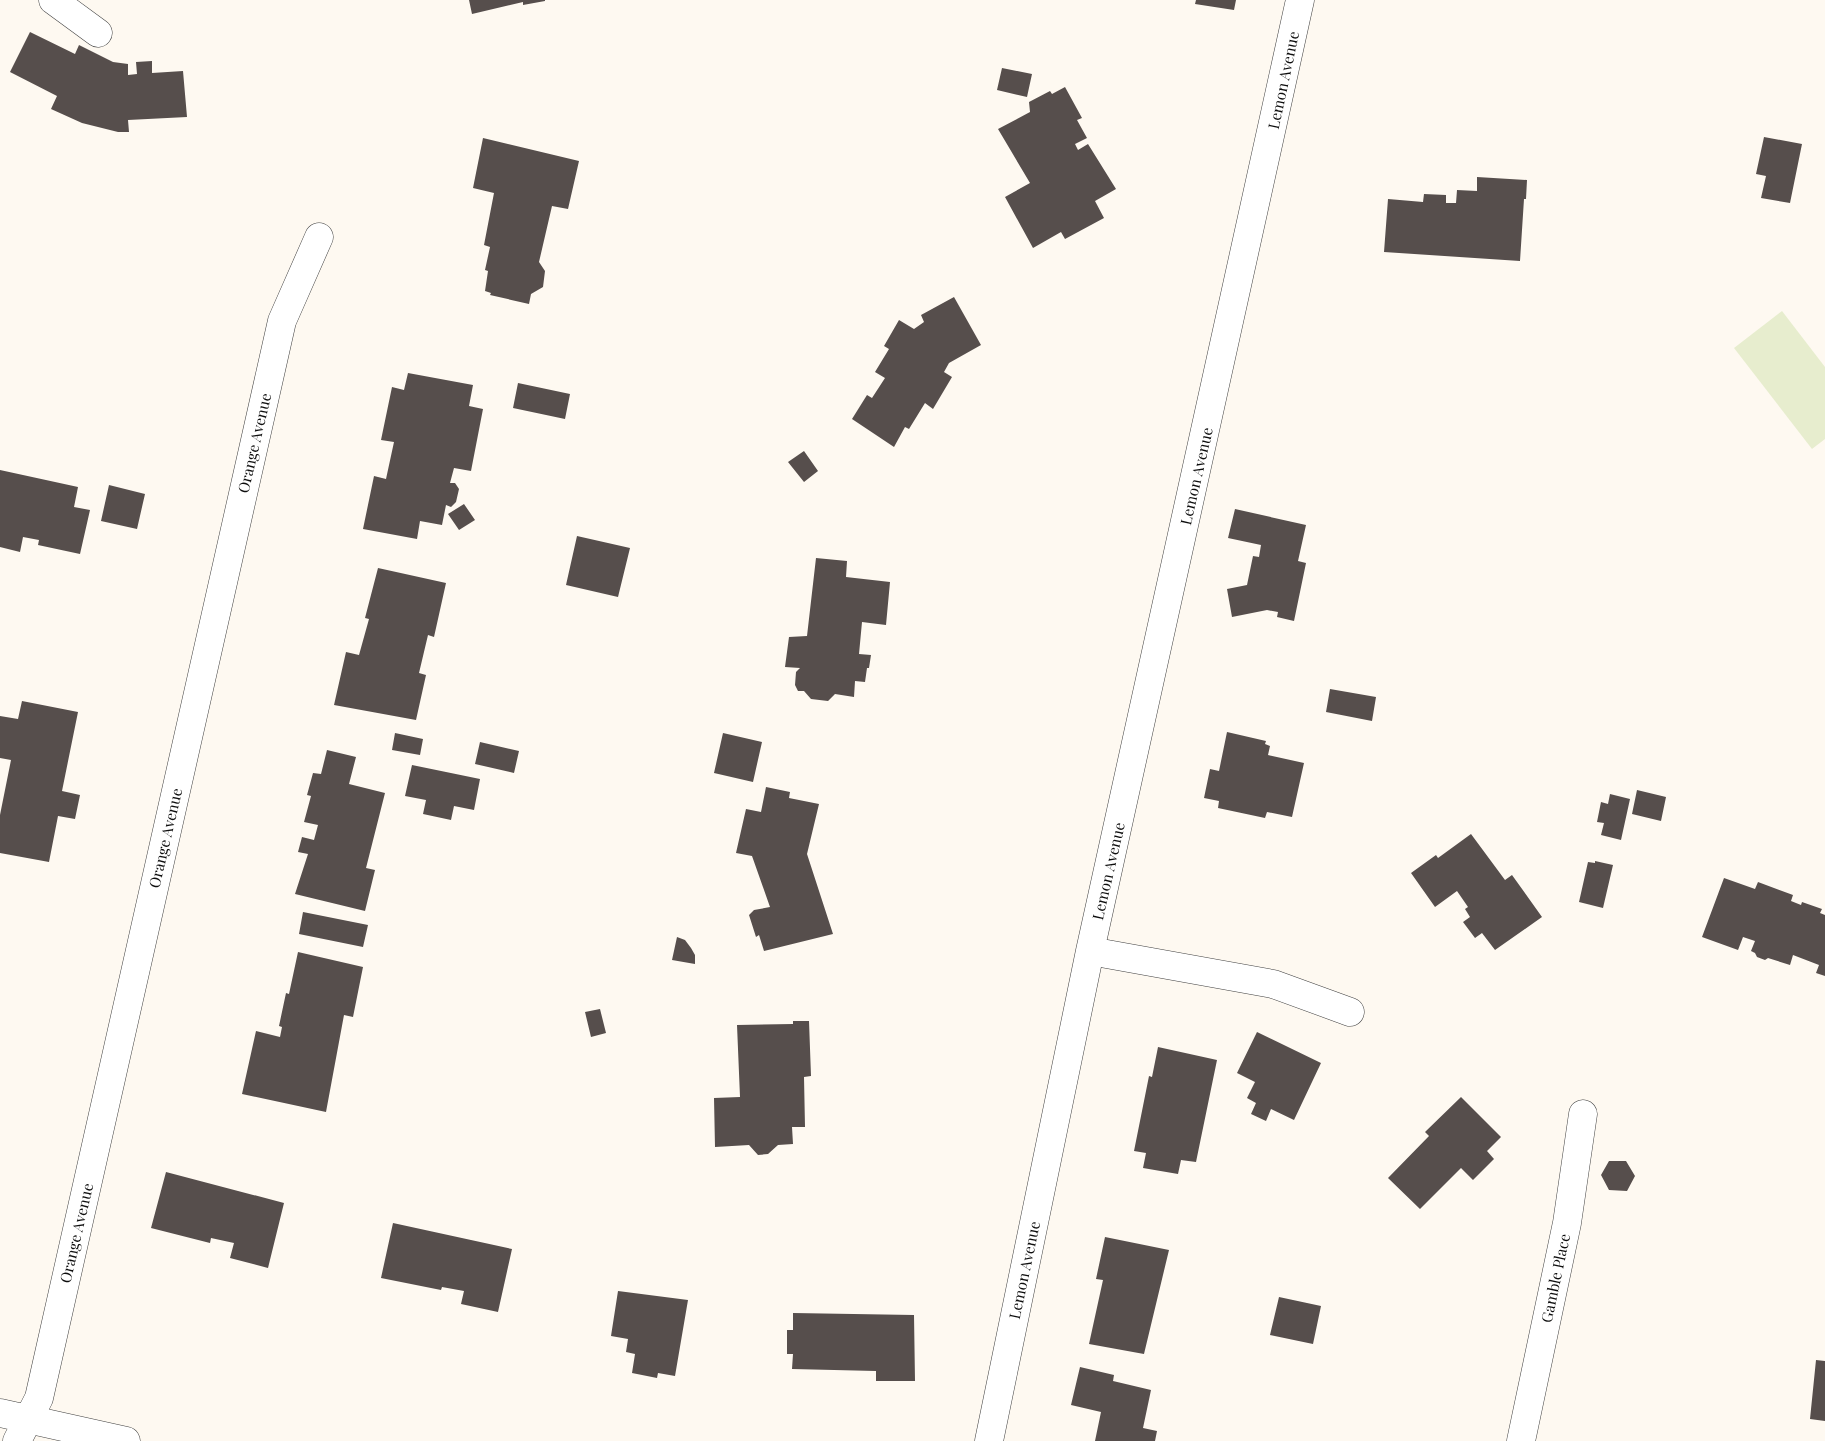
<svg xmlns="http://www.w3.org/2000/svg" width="1825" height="1441" font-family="'Playfair Display',serif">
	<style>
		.pitch { fill: #e7edce }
		.building { fill: #564e4c }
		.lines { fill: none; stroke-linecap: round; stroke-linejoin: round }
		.minor-casing { stroke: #414141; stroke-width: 29 }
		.minor { stroke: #fff; stroke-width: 28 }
		.labels { text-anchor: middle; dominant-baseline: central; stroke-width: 5; stroke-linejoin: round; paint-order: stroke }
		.street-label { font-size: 15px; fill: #0e0e0e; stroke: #fff }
	</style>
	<rect width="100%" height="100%" fill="#fef9f1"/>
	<path class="pitch" d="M1782,311L1825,367V439L1812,449L1734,348Z"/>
	<path class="building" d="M469,0H545V1L523,5V2L472,14Z
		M1196,0H1236L1234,10L1195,4Z
		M30,32L75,54L79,45L113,62L128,64V75L137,74L136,62L152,61V73L183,71L187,117L128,120L129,132H118L82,123L51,109L57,96L10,72Z
		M1002,68L1032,74L1027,97L997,90Z
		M1065,87L1082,118L1077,120L1087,138L1075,144L1078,150L1088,144L1116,189L1095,201L1104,218L1065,239L1061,232L1033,248L1005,197L1030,183L998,129L1030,112L1029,102L1050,91L1052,94Z
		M1764,137L1802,144L1790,203L1761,198L1766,176L1756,174Z
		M483,138L579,161L568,209L552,206L539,262L545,271L543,287L531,294L529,304L490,295L491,293L485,291L488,271L485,270L490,247L484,245L494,193L473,188Z
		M1477,177L1527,180L1526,199H1524L1520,261L1384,252L1388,199L1423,202L1424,194L1446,195V203H1456L1457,190L1477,191Z
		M954,297L981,345L949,363L944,372L952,377L933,409L925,403L909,429L905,427L894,447L852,419L867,395L872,398L885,378L875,372L889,349L884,346L899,320L914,329L924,322L921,315Z
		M408,373L473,385L469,406L483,409L471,471L454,468L450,483H455L459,489L456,502L451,507L446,505L442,525L420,521L417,539L363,529L374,476L386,479L394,442L381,440L392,387L404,390Z
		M518,383L570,394L565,419L513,408Z
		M804,451L818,471L804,482L788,462Z
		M0,470L78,487L74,507L90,510L80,554L38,545L39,540L23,537L20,552L0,547Z
		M109,485L145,494L137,529L101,521Z
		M464,504L475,520L459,530L448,514Z
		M1235,509L1306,525L1298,561L1306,563L1294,621L1277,617L1278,612L1267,610L1232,617L1227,589L1247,585L1253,556L1259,557L1261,545L1228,538Z
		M577,536L630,548L618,597L566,585Z
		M816,558L847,561L846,577L890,582L886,625L862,622L859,654L871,655L869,668H867L865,682L855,681L854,697L835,694L828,701L811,699L804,691H798L795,685L796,672L800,668L785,667L789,637L807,636Z
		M378,568L446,583L434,637L428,635L419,673L426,675L416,720L334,705L346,652L359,655L369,619L365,618Z
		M1330,689L1376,697L1372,721L1326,712Z
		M22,701L78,712L62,791L80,795L75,819L58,816L49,862L0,853V815L11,760L0,758V716L18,719Z
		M1227,732L1266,741L1265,744L1270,746L1268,755L1304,763L1292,817L1267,812L1265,818L1218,808L1219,801L1204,798L1210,769L1219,771Z
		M395,733L423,739L420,755L392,750Z
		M723,733L762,742L753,782L714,773Z
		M480,742L519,751L514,773L475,764Z
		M327,750L356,757L349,784L385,793L366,868L375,870L365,911L295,894L308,854L298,852L302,837L314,840L318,825L304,822L311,796L307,795L313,773L321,774Z
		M412,765L480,779L474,810L454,806L451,820L423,814L426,800L405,796Z
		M766,787L790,792L789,798L819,804L807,854L833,934L764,951L759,935L756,937L749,915L754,910L770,907L752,856L736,853L746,809L761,812Z
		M1637,790L1666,797L1661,821L1632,814Z
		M1610,794L1630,799L1621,840L1601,835L1604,823L1597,822L1601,802L1608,804Z
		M1471,834L1505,880L1512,875L1542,917L1495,950L1482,933L1475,938L1463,922L1470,917L1465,909L1468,907L1457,891L1435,907L1411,873L1436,855L1438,858Z
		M1595,861L1613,865L1603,908L1579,902L1588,862L1595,863Z
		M1724,878L1755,889L1758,882L1793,895L1791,901L1801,905L1802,902L1822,909L1820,913L1825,915V976L1816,973L1819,965L1793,955L1790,965L1768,958L1765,960L1757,957L1755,953L1751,951L1755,941L1743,937L1738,950L1702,937Z
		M303,912L368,925L363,947L299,934Z
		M677,937L685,940L691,948L695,955V964L672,960Z
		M298,952L363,967L353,1017L344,1015L326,1112L242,1094L256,1031L280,1037L282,1027L279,1026L286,993L289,994Z
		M600,1009L606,1033L591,1037L585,1012Z
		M793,1021H809L811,1076L804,1077L805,1127H792L793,1144L778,1145L768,1154L758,1155L749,1145L715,1147L714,1098L740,1097L737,1025L793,1024Z
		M1257,1032L1321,1063L1294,1120L1271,1109L1266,1121L1251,1114L1256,1103L1247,1098L1255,1082L1237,1073Z
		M1158,1047L1217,1060L1196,1162L1181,1160L1178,1174L1143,1168L1146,1153L1134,1151L1149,1076L1152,1077Z
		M1461,1097L1501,1137L1487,1151L1494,1159L1473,1180L1461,1168L1420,1209L1388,1178L1429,1136L1425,1132Z
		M1609,1161H1626L1635,1176L1627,1191L1609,1190L1601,1175Z
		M166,1172L284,1203L268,1268L230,1258L234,1243L211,1238L210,1243L151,1228Z
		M393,1223L512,1249L498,1312L461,1304L464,1291L442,1287L441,1290L381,1278Z
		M1105,1237L1169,1250L1144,1354L1089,1344L1103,1280L1096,1279Z
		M618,1291L688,1300L675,1376L658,1373L657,1378L632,1373L635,1354L626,1352L628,1339L611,1336Z
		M1279,1297L1321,1306L1313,1344L1270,1335Z
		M793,1313L914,1315L915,1381H876V1371L792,1369L793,1354H787V1330H793Z
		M1816,1360L1825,1361V1421L1810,1419Z
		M1080,1367L1114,1375L1113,1381L1151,1390L1143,1428L1157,1431L1155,1441H1095L1101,1412L1071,1405Z"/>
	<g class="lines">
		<defs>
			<path id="minor" d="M53,0L98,33
				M1090,951L1273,984L1350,1012
				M0,1413L126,1441
				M17,1441L39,1398L282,321L319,237
				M989,1441L1090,951L1300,0
				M1521,1441L1567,1223L1583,1114"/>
		</defs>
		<use href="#minor" class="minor-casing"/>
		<use href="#minor" class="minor"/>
	</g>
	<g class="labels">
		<g class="street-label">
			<text transform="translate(1283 80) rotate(-78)">Lemon Avenue</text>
			<text transform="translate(254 443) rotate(-77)">Orange Avenue</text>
			<text transform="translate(1196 476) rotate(-77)">Lemon Avenue</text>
			<text transform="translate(165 838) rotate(-77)">Orange Avenue</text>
			<text transform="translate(1108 871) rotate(-77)">Lemon Avenue</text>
			<text transform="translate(76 1233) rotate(-77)">Orange Avenue</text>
			<text transform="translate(1024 1270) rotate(-78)">Lemon Avenue</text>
			<text transform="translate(1555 1278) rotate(-78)">Gamble Place</text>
		</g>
	</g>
</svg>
